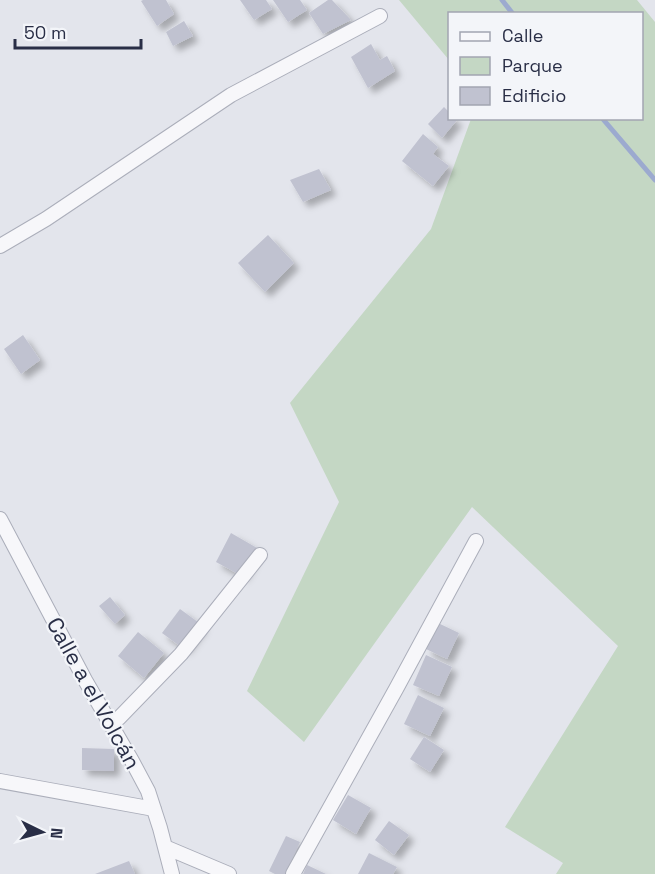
<svg xmlns="http://www.w3.org/2000/svg" width="655" height="874" font-family="'Space Grotesk',sans-serif">
	<style>
		.green { fill: #c4d7c4 }
		.lines { fill: none; stroke-linecap: round; stroke-linejoin: round }
		.stream { stroke: #9caacf; stroke-width: 5 }
		.building { fill: #c0c2d0; filter: url(#shadow) }
		.street-casing { stroke: #abaeba; stroke-width: 16 }
		.street { stroke: #f7f7fa; stroke-width: 14 }
		.labels { text-anchor: middle; dominant-baseline: central; stroke-width: 4.5; stroke-linejoin: round; paint-order: stroke }
		.street-label { font-size: 22px; fill: #292e46; stroke: #f3f5f9 }
	</style>
	<defs>
		<filter id="shadow"><feDropShadow dx="5.5" dy="5.5" stdDeviation="3" flood-color="#0004"/></filter>
	</defs>
	<rect width="100%" height="100%" fill="#e3e5ec"/>
	<path class="green" d="M399,0H637L655,22V874H556L563,863L505,827L618,646L472,507L304,742L247,691L339,502L290,403L431,229L471,119L642,118V14H450L449,60Z"/>
	<g class="lines">
		<path class="stream" d="M502,0L513,14
			M602,118L655,180"/>
	</g>
	<path class="building" d="M143,0H166L174,14L157,26L141,1Z
		M240,0H266L272,9L254,20Z
		M273,0H300L307,10L288,22Z
		M328,0H332L351,20L323,34L309,13Z
		M184,21L193,36L173,46L166,32Z
		M371,44L380,60L387,56L395,71L368,88L351,57Z
		M444,107L450,113V118H455L457,120L442,138L428,124Z
		M423,134L438,147L433,154L449,166L433,186L402,161Z
		M319,169L331,190L303,202L290,180Z
		M268,235L294,263L265,292L238,263Z
		M23,335L40,360L21,374L4,349Z
		M231,533L257,548L242,576L216,562Z
		M110,597L125,615L115,624L99,606Z
		M180,609L202,625L184,649L162,633Z
		M438,623L459,633L447,659L426,649Z
		M138,632L164,653L144,678L118,656Z
		M426,655L452,667L439,696L413,685Z
		M418,695L444,708L430,736L404,724Z
		M424,737L444,750L430,772L410,759Z
		M82,748L114,749V771L82,770Z
		M348,795L371,808L356,834L333,820Z
		M389,821L409,835L394,855L375,840Z
		M286,836L300,842L285,874H275L269,871Z
		M369,853L397,867L393,874H358Z
		M129,861L135,874H95Z
		M307,865L326,874H303Z"/>
	<g class="lines">
		<defs>
			<path id="street" d="M0,246L46,219L231,95L380,16
				M0,519L85,680L132,761L148,791L160,828L172,874
				M110,723L119,718L181,654L260,555
				M0,781L154,809
				M165,847L229,874
				M293,874L396,689L476,541"/>
		</defs>
		<use href="#street" class="street-casing"/>
		<use href="#street" class="street"/>
	</g>
	<g class="labels">
		<g class="street-label">
			<text transform="translate(94 693) rotate(61)">Calle a el Volcán</text>
		</g>
	</g>
	<rect x="448" y="12" width="195" height="108" fill="#f3f5f9" stroke="#a2a5b1" stroke-width="1.5"/>
	<rect x="460" y="32" width="30" height="9" fill="#f7f7fa" stroke="#a2a5b1" stroke-width="1.5"/>
	<text x="502" y="42" font-size="18" fill="#292e46">Calle</text>
	<rect x="460" y="57" width="30" height="18" fill="#c4d7c4" stroke="#a2a5b1" stroke-width="1.5"/>
	<text x="502" y="72" font-size="18" fill="#292e46">Parque</text>
	<rect x="460" y="87" width="30" height="18" fill="#c0c2d0" stroke="#a2a5b1" stroke-width="1.5"/>
	<text x="502" y="102" font-size="18" fill="#292e46">Edificio</text>
	<g transform="translate(42 832) rotate(95)" stroke="#f3f5f9" stroke-width="4.5" paint-order="stroke">
	<path d="M0-4.5L10 22L0 15L-10 22Z" fill="#292e46"/>
	<text y="-9" font-size="16" font-weight="bold" text-anchor="middle" fill="#292e46">N</text>
	</g>
	<path d="M15 39v9h126v-9" fill="none" stroke="#292e46" stroke-width="3"/>
	<text x="24" y="39" font-size="18" fill="#292e46" stroke="#f3f5f9" stroke-width="4.5" paint-order="stroke">50 m</text>
</svg>
